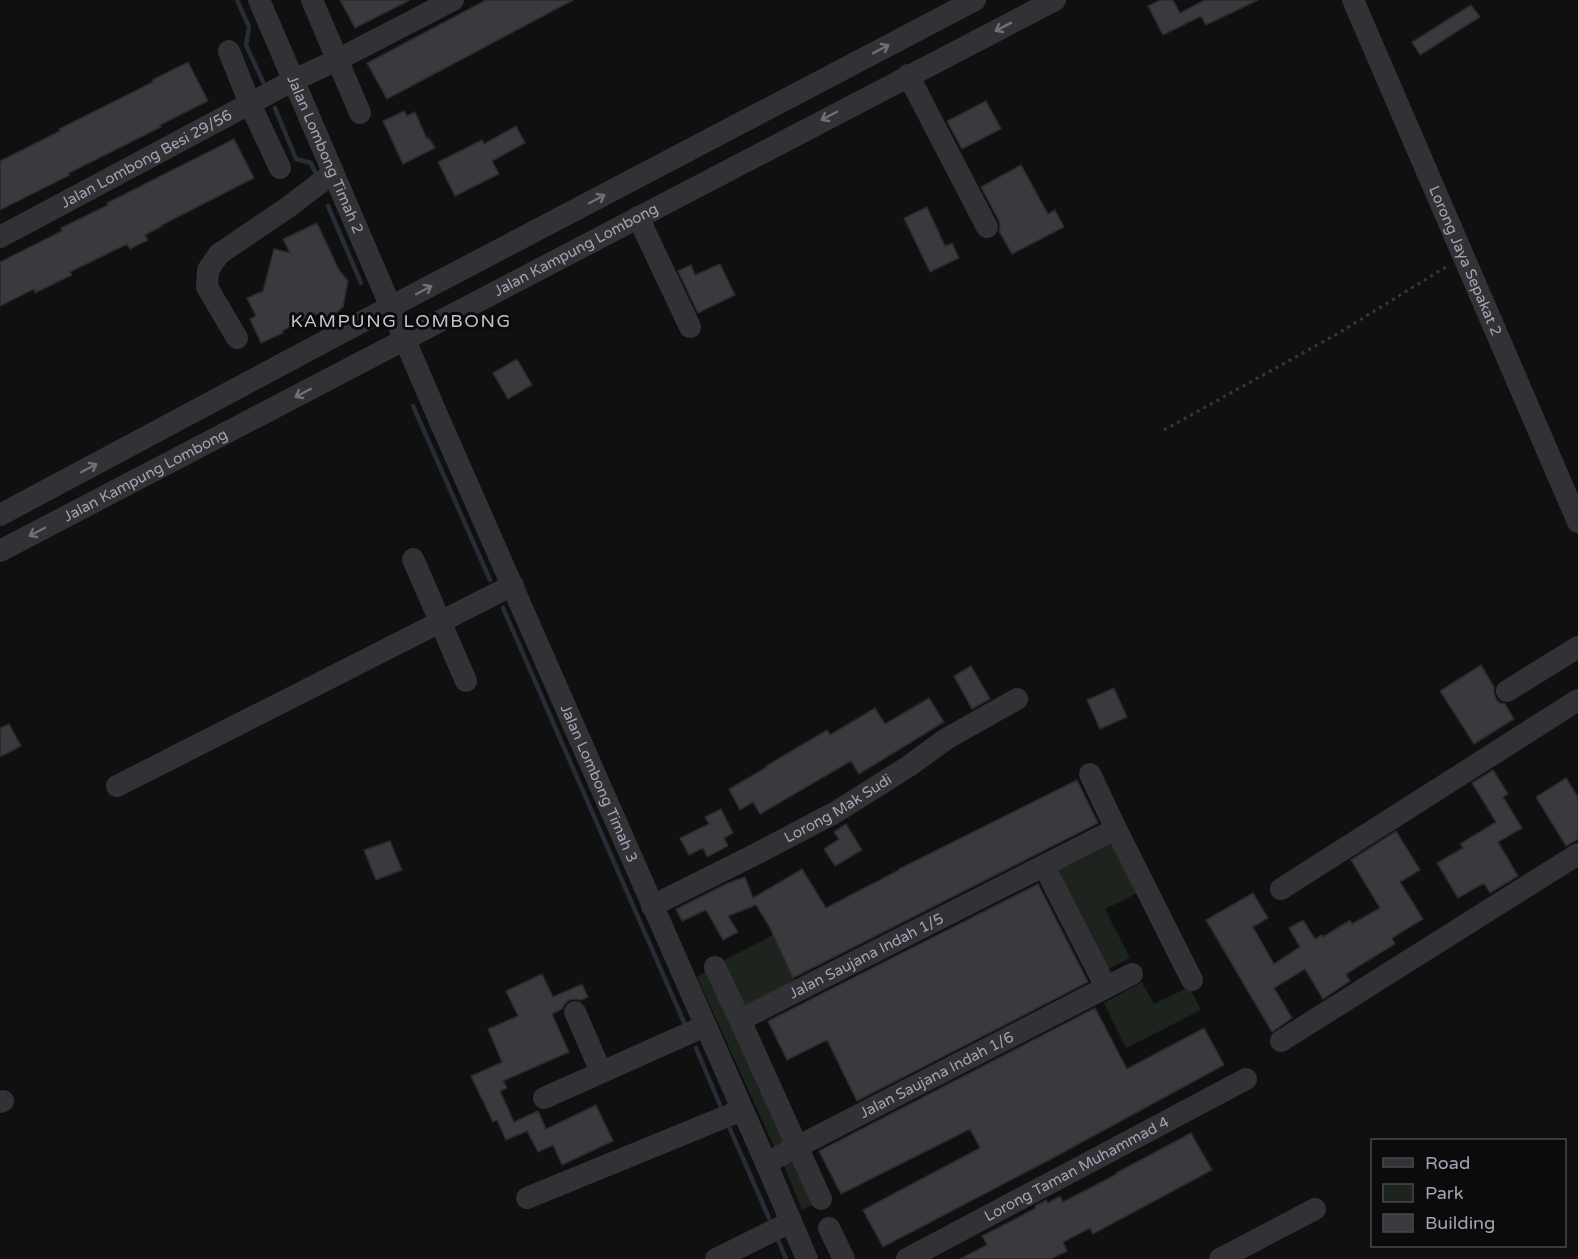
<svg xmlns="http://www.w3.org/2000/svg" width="1578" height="1259" font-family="'Varela Round',sans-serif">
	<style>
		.green { fill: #1c241d }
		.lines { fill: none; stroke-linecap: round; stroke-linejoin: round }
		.stream { stroke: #262d34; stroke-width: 4.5 }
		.building { fill: #3a3a3e; stroke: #2a2a2d; stroke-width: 1.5 }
		.path { stroke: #37383d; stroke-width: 3; stroke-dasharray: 3 4.5; stroke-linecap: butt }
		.minor { stroke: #313136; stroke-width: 22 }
		.oneway { stroke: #6f717a }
		.labels { text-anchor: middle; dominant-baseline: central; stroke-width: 6; stroke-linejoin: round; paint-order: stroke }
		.street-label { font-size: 15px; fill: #a1a5b2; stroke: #0b0b0c }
		.quarter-label { font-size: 18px; letter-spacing: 1.5px; fill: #c2c4ce; stroke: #0b0b0c }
	</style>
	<rect width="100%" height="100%" fill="#101011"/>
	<path class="green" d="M1116,842L1141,891L1105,909L1130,958L1106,970L1056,872Z
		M773,935L795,981L744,1007L721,962Z
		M710,969L789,1145L776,1151L697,977Z
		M1142,982L1154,1004L1189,987L1201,1010L1126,1048L1104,1003Z
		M795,1161L814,1204L802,1210L784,1166Z"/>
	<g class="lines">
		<path class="stream" d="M237,0L249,27L246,45L265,86
			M275,108L296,159L311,163L315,172
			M328,206L361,283
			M413,406L490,580
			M503,608L686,1027
			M696,1048L720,1105
			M730,1129L769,1218
			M779,1242L786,1259"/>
	</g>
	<path class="building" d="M340,0H410L355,28Z
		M486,0H573L387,99L367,63Z
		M1160,0H1173L1180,13L1205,0H1258L1206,25L1201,16L1163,35L1148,6Z
		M1471,5L1480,17L1420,55L1412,42Z
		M188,62L208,101L160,125L161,127L69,173L70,175L0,210V161L60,131L59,129L153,82L152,80Z
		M986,101L1001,129L962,149L947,121Z
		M404,111L407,116L415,112L427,139L429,138L435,148L403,164L383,121Z
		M516,126L525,143L492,161L499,174L455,196L438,162L482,140L484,144Z
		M234,139L254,178L162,225V226L145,235L148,240L130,249L127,244L70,272L72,275L35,293L34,289L0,306V262L62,231L61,228L108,205L107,203Z
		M1021,165L1048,214L1055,210L1064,227L1012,254L999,231L1000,227L999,221L981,187Z
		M927,207L945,246L952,243L959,258L930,272L904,218Z
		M317,223L339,270L348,281L343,307L335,314L327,317L315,314L282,331L283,333L261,343L250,319L256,316L247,298L263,291L274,249L290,253L283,239Z
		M720,264L735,295L698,313L678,271L691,265L695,275Z
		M517,359L532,385L508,399L493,373Z
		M1481,665L1494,687V692L1496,699L1500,703L1505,704L1514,719L1474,744L1440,691Z
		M971,666L990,699L972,709L954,676Z
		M1114,688L1127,717L1100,729L1087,700Z
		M929,698L944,722L859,774L851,761L760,814L753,802L740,810L729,789L767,767L766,766L827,730L830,735L875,708L885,724Z
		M9,724L21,746L0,757V728Z
		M1493,770L1508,794L1503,797L1522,828L1498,842L1518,876L1490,893L1484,883L1458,898L1437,863L1463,848L1460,844L1496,822L1472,783Z
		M1566,778L1578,797V839L1566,846L1536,797Z
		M1077,780L1098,823L793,978L769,926L756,905L728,916L738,932L723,940L706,910L682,921L676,909L726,884L745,877L753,898L802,869L826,908L899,870V869Z
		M721,809L733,833L724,838L728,846L707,857L703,848L689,855L680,838L709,824L705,817Z
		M846,824L862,850L835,866L824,849L839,839L834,832Z
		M1396,831L1420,870L1400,882L1423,919L1392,938L1395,944L1346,974L1350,981L1323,999L1305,969L1274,988L1292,1018L1272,1032L1206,920L1253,893L1268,918L1253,927L1274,964L1300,947L1289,928L1303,920L1315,939L1322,935L1323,937L1350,920L1352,924L1380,908L1351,860Z
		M390,841L402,870L376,880L364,850Z
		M1038,884L1088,982L857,1101L827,1040L787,1060L768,1021Z
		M542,974L553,997L582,984L588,997L581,1000L576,999L569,1000L565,1004L562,1009L552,1014L569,1052L503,1081L507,1088L500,1091L514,1122L538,1111L546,1129L596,1105L613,1141L562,1165L553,1145L538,1152L527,1131L506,1140L497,1120L493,1122L471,1076L502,1062L488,1029L518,1016L506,991Z
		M1095,1008L1127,1069L1204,1028L1224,1065L1049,1160L883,1247L863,1210L980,1148L970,1129L841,1194L819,1151Z
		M1191,1133L1212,1170L1093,1234L1090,1228L1063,1242L1067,1251L1051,1259H960L987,1245L982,1236L1036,1208L1035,1206L1046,1200L1048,1203L1060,1196L1063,1202L1117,1174L1116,1173Z"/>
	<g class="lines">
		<path class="path" d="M1164,430L1337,334L1449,265"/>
		<g class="minor">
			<path id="s1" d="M259,0L438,417L766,1163L807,1259"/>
			<path d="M312,0L360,113"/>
			<path id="s2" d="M1353,0L1578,522"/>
			<path d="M229,51L250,104L280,168"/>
			<path d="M908,75L987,227"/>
			<path d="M638,217L690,327"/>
			<path id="s3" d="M0,237L294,80L337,60L453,0"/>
			<path d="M237,338L207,287L208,270L219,254L287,208L333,173"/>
			<path d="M0,515L335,336L975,0"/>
			<path id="s4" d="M0,551C352,368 702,182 1055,0"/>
			<path d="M413,559L466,681"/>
			<path d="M1507,691L1578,647"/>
			<path d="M1090,774L1116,829L1192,980"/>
			<path d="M117,786L513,585"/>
			<path d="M1044,866L1106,987"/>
			<path d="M1281,889L1578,700"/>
			<path id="s5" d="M652,906L758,853L836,812L909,766L946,739L1017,699"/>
			<path d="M715,967L740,1020"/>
			<path d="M575,1012L601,1072"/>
			<path d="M1281,1041L1578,854"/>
			<path d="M544,1098L705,1026"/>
			<path d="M0,1102L3,1101"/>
			<path id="s6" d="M766,1163L1132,974"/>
			<path d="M527,1198L742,1110"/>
			<path id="s7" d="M821,1199L740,1020L1116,829"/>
			<path d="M829,1228L844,1259"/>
			<path d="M716,1259L791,1222"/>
			<path id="s8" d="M907,1259L1246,1079"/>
			<path d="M1220,1259L1315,1209"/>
		</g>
	</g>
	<defs><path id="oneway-shaft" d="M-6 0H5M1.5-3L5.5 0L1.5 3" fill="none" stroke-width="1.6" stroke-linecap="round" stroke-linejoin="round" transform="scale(1.5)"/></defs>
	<g class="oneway">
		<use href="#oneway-shaft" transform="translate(1003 27) rotate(153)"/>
		<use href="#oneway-shaft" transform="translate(881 49) rotate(-28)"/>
		<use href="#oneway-shaft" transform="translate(829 116) rotate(152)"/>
		<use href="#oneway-shaft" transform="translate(597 199) rotate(-28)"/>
		<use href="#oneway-shaft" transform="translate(424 290) rotate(-28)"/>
		<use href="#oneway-shaft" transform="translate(303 393) rotate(152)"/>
		<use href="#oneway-shaft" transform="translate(89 468) rotate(-28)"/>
		<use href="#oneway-shaft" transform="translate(37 532) rotate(152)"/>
	</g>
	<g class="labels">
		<g class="street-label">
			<text stroke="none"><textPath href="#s1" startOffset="168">Jalan Lombong Timah 2</textPath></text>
			<text stroke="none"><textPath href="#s3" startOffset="166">Jalan Lombong Besi 29/56</textPath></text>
			<text stroke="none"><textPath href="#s4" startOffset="650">Jalan Kampung Lombong</textPath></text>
			<text stroke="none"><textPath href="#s2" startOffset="284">Lorong Jaya Sepakat 2</textPath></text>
			<text stroke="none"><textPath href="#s4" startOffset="164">Jalan Kampung Lombong</textPath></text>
			<text stroke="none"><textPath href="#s1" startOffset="854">Jalan Lombong Timah 3</textPath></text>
			<text stroke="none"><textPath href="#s5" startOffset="210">Lorong Mak Sudi</textPath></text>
			<text stroke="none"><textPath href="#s7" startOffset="338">Jalan Saujana Indah 1/5</textPath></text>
			<text stroke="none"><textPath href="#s6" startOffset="192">Jalan Saujana Indah 1/6</textPath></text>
			<text stroke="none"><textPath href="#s8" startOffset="192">Lorong Taman Muhammad 4</textPath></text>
		</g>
		<g class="quarter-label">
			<text x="401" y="321">KAMPUNG LOMBONG</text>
		</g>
	</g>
	<rect x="1371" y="1139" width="195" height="108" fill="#0b0b0c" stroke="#47494e" stroke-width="1.5"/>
	<rect x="1383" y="1158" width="30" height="9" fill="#313136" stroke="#47494e" stroke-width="1.5"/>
	<text x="1425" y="1169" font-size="18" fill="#a1a5b2">Road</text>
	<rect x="1383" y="1184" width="30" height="18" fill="#1c241d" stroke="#47494e" stroke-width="1.5"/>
	<text x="1425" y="1199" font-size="18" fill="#a1a5b2">Park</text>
	<rect x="1383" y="1214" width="30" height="18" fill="#3a3a3e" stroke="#47494e" stroke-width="1.5"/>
	<text x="1425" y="1229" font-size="18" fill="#a1a5b2">Building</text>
</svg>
